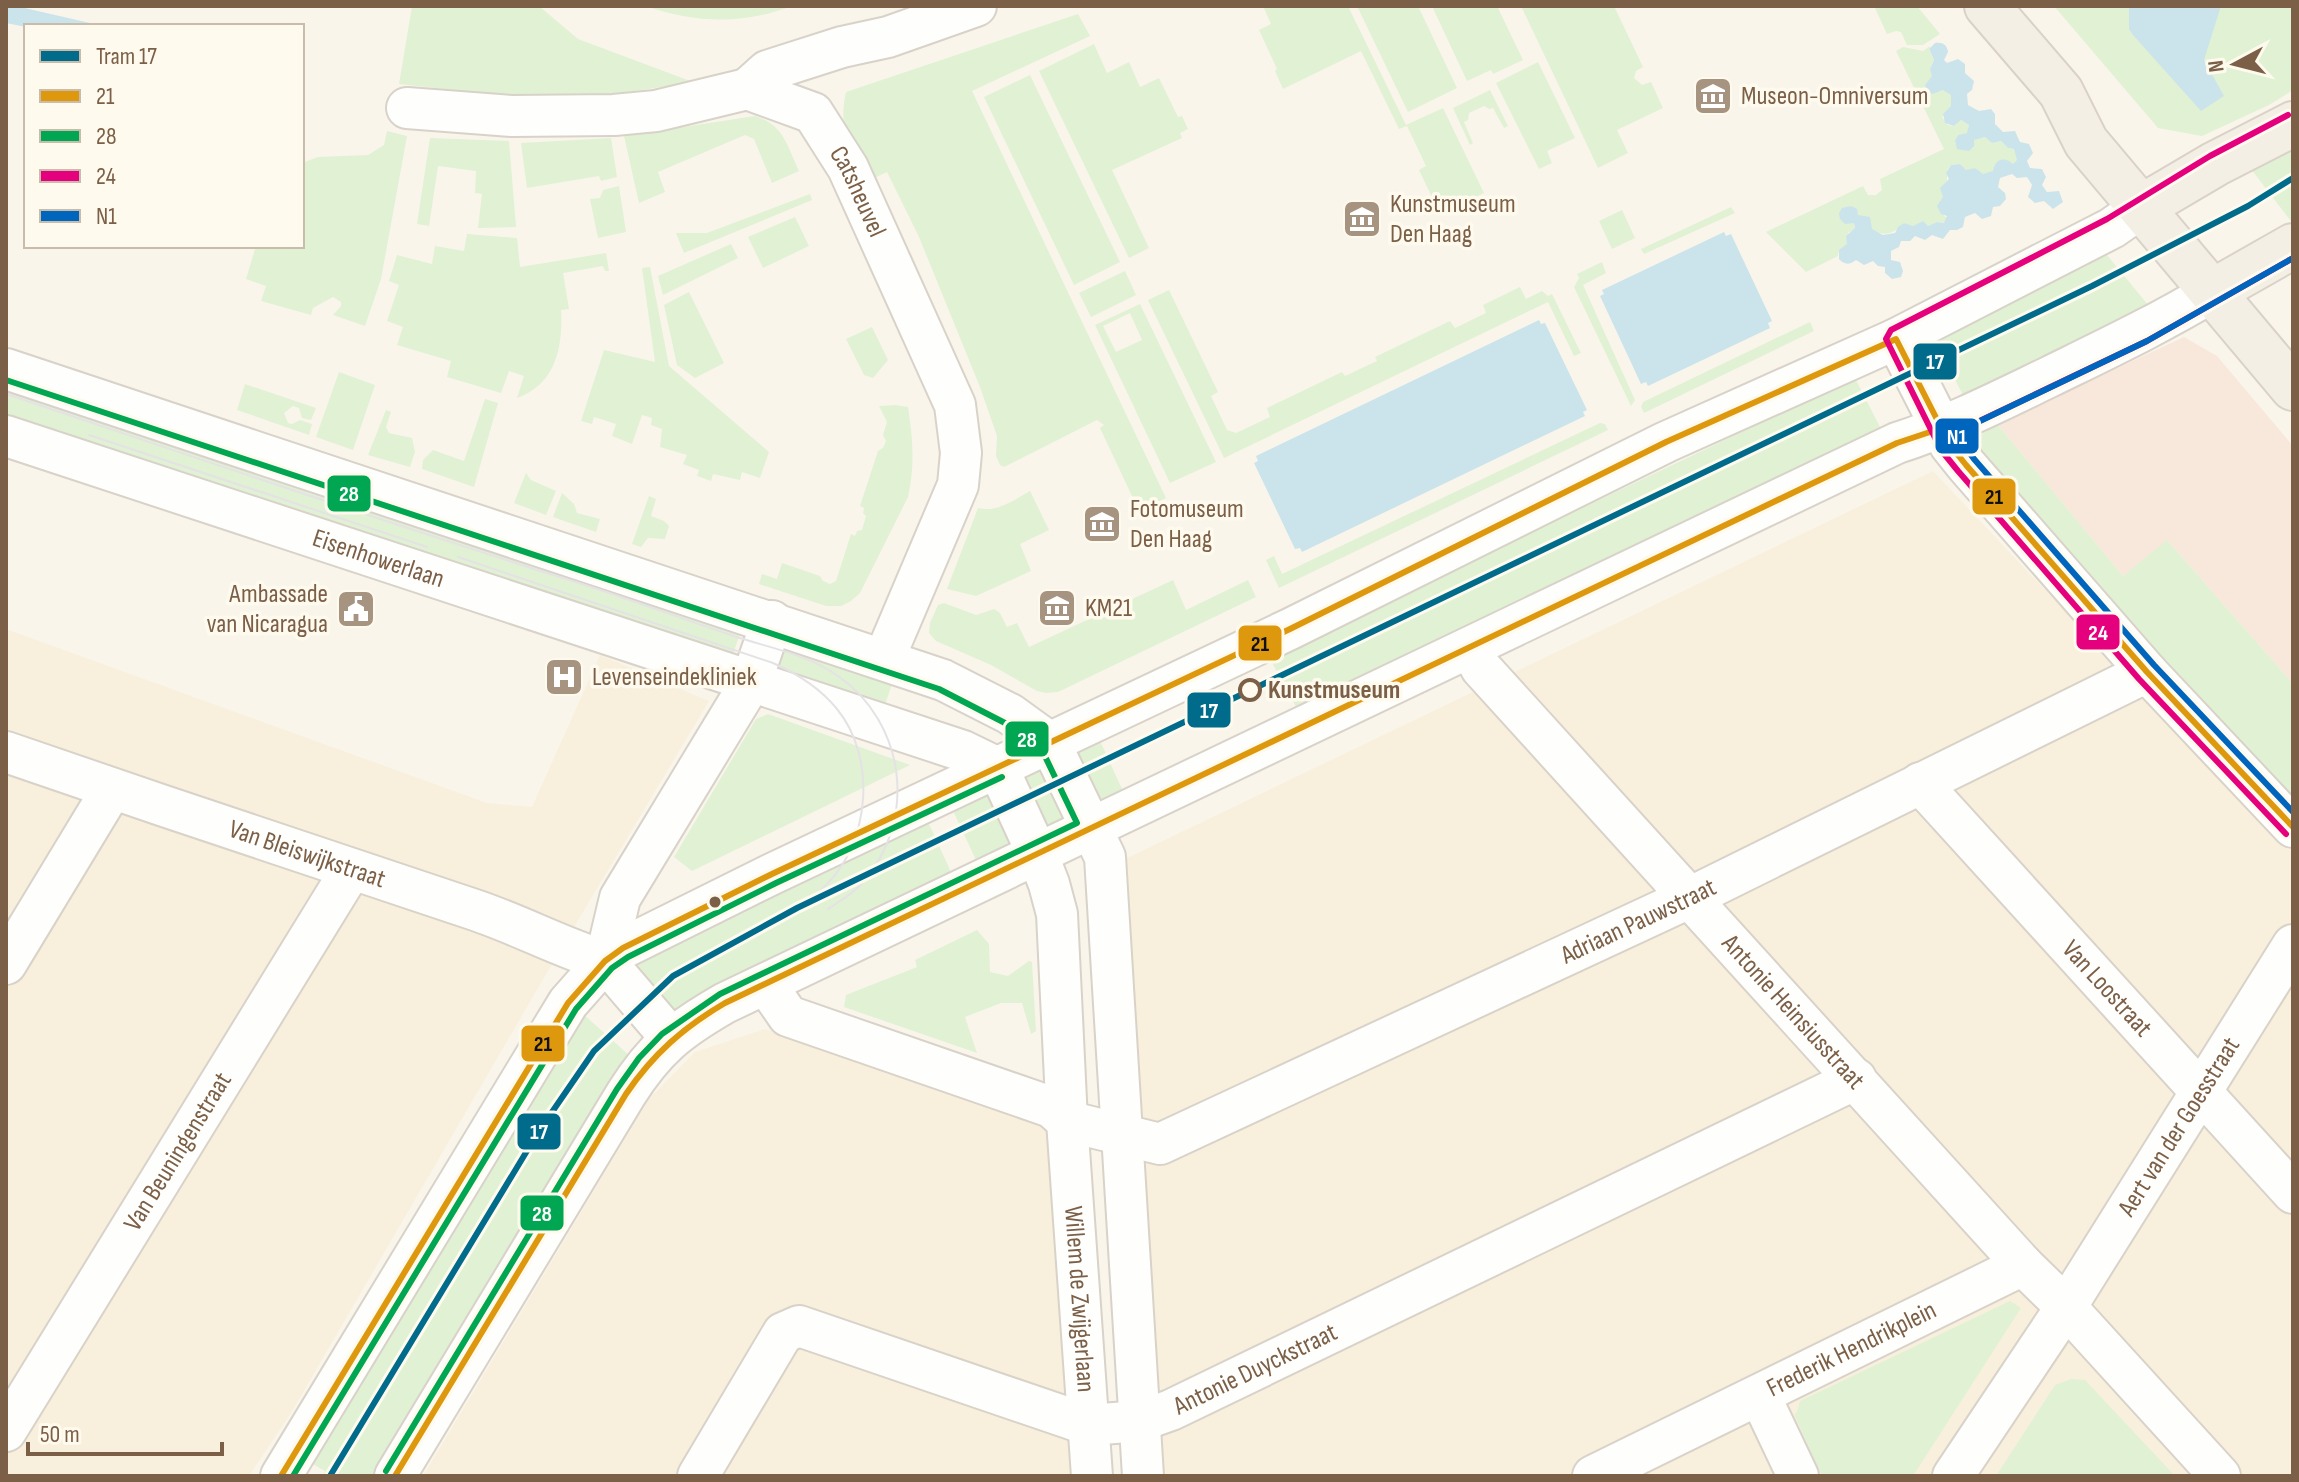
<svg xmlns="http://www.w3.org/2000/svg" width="2299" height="1482" font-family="'Sofia Sans Condensed',sans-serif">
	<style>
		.residential { fill: #f8f0dd }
		.commercial { fill: #f7e8db }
		.green { fill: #e1f1d4; fill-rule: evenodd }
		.water { fill: #cbe4eb }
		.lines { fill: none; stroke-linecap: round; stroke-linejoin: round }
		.minor-casing { stroke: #d8d2c9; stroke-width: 44 }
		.major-casing { stroke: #dad2c8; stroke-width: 48 }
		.minor { stroke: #fefefc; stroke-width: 40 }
		.major { stroke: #f3efe5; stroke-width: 44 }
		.tram { stroke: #e5e2e5; stroke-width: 2 }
		.bus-1-casing { stroke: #fffaee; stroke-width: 12 }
		.bus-2-casing { stroke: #fffaee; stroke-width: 12 }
		.bus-3-casing { stroke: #fffaee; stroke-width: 12 }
		.bus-4-casing { stroke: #fffaee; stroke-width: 12 }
		.bus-1 { stroke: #de980e; stroke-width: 6 }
		.bus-2 { stroke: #00a651; stroke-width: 6 }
		.bus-3 { stroke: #e5007d; stroke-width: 6 }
		.bus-4 { stroke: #0065bd; stroke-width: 6 }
		.tram-1-casing { stroke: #fffaee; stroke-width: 12 }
		.tram-1 { stroke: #006b8b; stroke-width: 6 }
		.stop-dot { fill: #fffaee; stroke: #7b5f47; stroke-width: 4 }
		.bus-dot { fill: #7b5f47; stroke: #fffaee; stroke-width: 3 }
		.labels { text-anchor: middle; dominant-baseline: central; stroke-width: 7; stroke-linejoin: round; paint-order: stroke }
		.poi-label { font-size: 26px; fill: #7b5f47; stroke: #fffaee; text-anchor: start }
		.street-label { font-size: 26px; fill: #7b5f47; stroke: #fffaee }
		.stop-label { font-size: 26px; font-weight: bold; fill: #7b5f47; stroke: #fffaee; text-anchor: start }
		.line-badge { stroke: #fffaee; stroke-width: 3 }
		.badge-label { font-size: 22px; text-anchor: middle; font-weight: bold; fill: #fff }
		.pale-badge-label { font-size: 22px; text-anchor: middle; font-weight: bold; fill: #111 }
	</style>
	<rect width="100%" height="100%" fill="#f9f5eb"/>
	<path class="residential" d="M1933,471L2293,853V1476H1159L1121,885L1125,859Z
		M6,629L487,803L532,807L600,655L709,701L552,964L291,1413L249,1476H6Z
		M765,1029L1052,1119L1071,1476H423L649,1099L695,1052Z"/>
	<path class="commercial" d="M2184,337L2217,356L2293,446V684L2168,541L2123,576L1997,424Z"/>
	<path class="green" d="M412,6H539L578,39L693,82L610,95L509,96L399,84Z
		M645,6H792C742,25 695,23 645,6Z
		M1263,6H1348L1406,125L1443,108L1484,193L1440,214L1419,170L1426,166L1407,126L1399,129L1361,51L1283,89L1275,71L1277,69L1259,30L1271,24Z
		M1357,6H1418L1457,88L1408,112Z
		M1432,6H1497L1523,60L1493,74L1491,70L1467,81Z
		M1521,6H1614L1643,67L1636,71L1634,78L1642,85L1651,82L1663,108L1617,130L1628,153L1598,168Z
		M1874,6H1917L1940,34L1923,45H1907L1901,32L1896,31L1887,34Z
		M2054,6H2293V90L2269,105L2202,136L2158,128Z
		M1078,14L1090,36L972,91L1166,498L1139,511L1100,428L1104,425L1097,420L1004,467L1000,465L996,456L997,436L980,387L919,237L887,172L870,180C852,146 837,132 846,92Z
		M1094,44L1107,73L1129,62L1140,87L1159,78L1178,117L1182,116L1188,129L1180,133L1182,138L1112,170L1149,248L1129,258L1039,71Z
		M1930,46L1929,50L1934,60C1925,74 1940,88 1952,95V106L1942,117L1948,125L1954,126L1961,120L1969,125L1968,133L1958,135L1955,144L1985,137L1992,143L2001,141L2008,148L2014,149L2018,160L2013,164L1983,175L1975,168L1966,171L1960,164L1951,165L1947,170C1948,185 1944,200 1944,216L1948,218L1944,223L1937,222L1928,226L1922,221L1914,227L1904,223C1886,243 1875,230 1854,223L1855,229L1848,233L1847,245L1838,253V256L1806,272L1766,232L1863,186L1868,195H1876L1882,190L1880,179L1944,149L1896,51L1903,47L1923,51Z
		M1538,62L1575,138L1547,151L1552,163L1539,169L1496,83Z
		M1030,75L1120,262L1074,285L984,97Z
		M1490,90L1508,126L1504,128L1493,108L1489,109L1484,106L1469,113L1468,120L1464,122L1473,143L1470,145L1453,108Z
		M755,116C784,125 787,146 799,171L772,183L754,139L745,135L658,172L665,192L639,203L624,136Z
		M387,131L407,136L381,279L365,326L333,315L341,306V302L333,297L313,308L311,315L261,301L266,286L246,279L256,246H302V163L318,157L368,155L384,145Z
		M430,138L509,141L516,227L478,228L482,194L475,193L476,171L438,166L429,226L417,224Z
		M611,138L617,177L601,181L599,176L527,188L521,143Z
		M2293,147V224L2251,169Z
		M619,186L626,232L598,238L590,199L600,198L603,190Z
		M810,194L812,200L684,253L676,233H707Z
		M1731,207L1735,213L1644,254L1641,249Z
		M1622,210L1635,238L1612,249L1599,221Z
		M795,217L809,246L763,268L748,237Z
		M467,234L517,238L520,267L606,253L609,271H605L603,266L563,273L569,309L561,310C563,347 556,384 517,398L524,376L509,371L501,393L447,377L451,361L397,345L403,327L387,321L399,285L389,281L397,255L432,264L435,246L464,251Z
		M731,244L738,258L663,295L658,276Z
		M2107,255L2149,306L1964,397L1932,335L2091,259Z
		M1602,262L1606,273L1583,285L1635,400L1631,406L1574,287L1579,278L1577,274Z
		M650,267L669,366L769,452L760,478L742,472L740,480L713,474L711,481L697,476L699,470L683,464L687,455L660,447L662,429L651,425L652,418L642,415L632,444L612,436L616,424L594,417L592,424L581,421L604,350L655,362L642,268Z
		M1125,271L1136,295L1091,317L1079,293Z
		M1520,287L1526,299L1542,291L1548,296L1552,294L1581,353L1574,356L1548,302L1224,458L1148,300L1169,290L1218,392L1211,396L1227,430L1236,433L1270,417L1267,408L1342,372L1345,376L1377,361L1375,357L1450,321L1455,328L1486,313L1483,305Z
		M689,292L724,363L695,378L677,365L664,305Z
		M1140,304L1216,462L1170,483L1095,325ZM1130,313L1142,340L1116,352L1103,326Z
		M1810,322L1814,331L1644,413L1641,407L1643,402Z
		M872,327L888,360L873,378L864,375L846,339Z
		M339,372L375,385L353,450L316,437Z
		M6,376L744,622L729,666L6,426Z
		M1855,378L1881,429L1296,707L1269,657Z
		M245,384L316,408L311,420L302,418L299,408L293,406L284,413L288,423L292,424L300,420L312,424L309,435L237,410Z
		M485,399L498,403L474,487L422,469L423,460L433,450L464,461Z
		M895,405L908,407C913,439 915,466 908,497L860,593L851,601L841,606H826L759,584L762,574L777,579L782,563L820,576L823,581L830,584L836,581L851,534L855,536L857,531L862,530L866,516L863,513L864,508L860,506L878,451L883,448L886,441L883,435L887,422L879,406Z
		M386,410L391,412L386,427L389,433L412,438L415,452L410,467L368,455Z
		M1600,423L1605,424L1608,430L1279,588L1266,560L1274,556L1282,574Z
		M1997,424L2123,576L2167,540L2293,684V801L1977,457L1976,438Z
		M526,473L531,480L556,491L546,515L514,503Z
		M1030,491L1049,530L1020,544L1031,571L976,596L947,589L978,508C996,513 1014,500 1030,491Z
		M562,493L574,504L577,513L600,519L596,532L553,517Z
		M649,496L656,499L651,516L664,521L669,526L665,539L648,538L641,547L632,544Z
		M1173,580L1186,610L1248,580L1256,597L1058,692L1046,693L1037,691L991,665L936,641L929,633L930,623L938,605L944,603L976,615L994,609L1000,613L1007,627L1017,623L1029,647Z
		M783,645L896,672L882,714L775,672Z
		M768,714L910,765L692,871L674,857L756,719Z
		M1095,730L1128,802L1101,804L1075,756V743Z
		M1046,768L1070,820L1046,829L1023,780L1028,772Z
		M986,787L1018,846L982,873L948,800Z
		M924,813L956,883L676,1019L628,957Z
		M977,930L989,944L990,972L1008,976L1029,961L1032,962L1036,1031L1031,1034L1022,1003H1001L965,1017L977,1053L844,1007L846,995L917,967L915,960Z
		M582,1013L630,1056L375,1476H323L325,1471L309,1462Z
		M2010,1301L2021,1308L1913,1476H1822L1794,1414L1797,1412L1800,1401Z
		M2071,1379L2085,1380L2175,1476H1996L2055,1385Z"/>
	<path class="water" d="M6,6H16L103,26L26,27L6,23Z
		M2129,6H2221L2204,60L2224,96L2201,111L2133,35L2129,29Z
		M1935,43C1943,42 1947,45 1948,52L1944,60L1947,63L1958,59L1965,64V73L1974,81L1972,90L1967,94L1968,105L1979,111L1991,109L1995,114V124L2003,132L2015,131L2020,142L2029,144L2033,153L2027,161L2030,168L2042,169L2046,177L2042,185L2047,192L2059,191L2063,202L2053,209L2044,201L2035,203L2028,197L2032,185L2027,177L2017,178L2012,174L2000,178L1998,187L2005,193L2006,199L2000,206L1993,207L1991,216L1982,219L1975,213L1965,217L1963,227L1957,230H1950L1943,239L1932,235L1925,240L1915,236L1910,241H1901L1899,247L1891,251V260L1900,262L1903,271L1901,277L1892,279L1885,273V267L1878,266L1873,261L1864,265L1856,260C1850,265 1844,265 1839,259V250L1847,244L1846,236L1855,228L1854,223L1845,224L1840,219L1839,213L1842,208L1851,206L1857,209L1858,215L1870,217L1872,229L1883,235L1895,233L1898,227L1904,223L1913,226L1923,221L1928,226L1937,222L1944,223L1947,216L1941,214L1937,206L1943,197L1940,188L1949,179L1946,173L1951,165L1960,164L1966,170L1975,168L1983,174L1993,171C1995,159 2004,156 2013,164L2017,160L2014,149L2008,148L2001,141L1992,143L1985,137L1974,140V146L1969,151L1957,149L1955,141L1958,135L1967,133L1969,125L1961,120L1954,126L1945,123L1943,114L1951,106V95L1943,90L1932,94L1927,91L1925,85L1932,76L1930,69L1934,60L1929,49Z
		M1724,232L1726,236L1731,234L1772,321L1768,323L1770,328L1648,386L1646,382L1641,384L1600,296L1604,294L1602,290Z
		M1539,320L1541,324L1545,323L1587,410L1583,412L1585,416L1302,552L1300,548L1295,549L1254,463L1258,461L1256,456Z"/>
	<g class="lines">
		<defs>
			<g id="minor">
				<path d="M747,89L767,71L842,47L888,37L976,6"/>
				<path id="s1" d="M407,108L512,116L614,115L656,111L747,89L813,113L848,168L955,405L961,453L958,485L884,659"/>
				<path d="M1896,339L1950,445L1966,465L2147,672L2293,827"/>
				<path d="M6,369L943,680L1010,714L1050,743L1105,857L1143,1476"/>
				<path id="s2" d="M6,436L963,751L998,768L1037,853L1049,884L1057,914L1067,1121L1092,1476"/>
				<path id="s3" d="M1471,649L1481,668L2023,1265L2066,1307L2220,1476"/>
				<path id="s4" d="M6,752C160,805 314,857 469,908C516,923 559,947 605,961"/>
				<path id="s5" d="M1920,783L2293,1193"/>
				<path d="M605,961L620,898L751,682L772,621"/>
				<path d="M605,961L671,1038"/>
				<path d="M6,964L112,789"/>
				<path id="s6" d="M766,984L788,1016L1051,1107L1067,1121L1160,1144L1691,897L2147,672"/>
				<path d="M1760,1396L1798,1476"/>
				<path id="s7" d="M6,1431L351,870"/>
				<path d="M281,1476L568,1003L605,961L623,948L772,874L1290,629L1666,442L1896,339L2112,228L2142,207"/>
				<path d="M395,1476L626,1094C655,1048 678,1030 725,1003L1897,443C1950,426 1999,401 2049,377C2104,350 2159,324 2212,292"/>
				<path id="s8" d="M698,1476L783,1333L799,1326L1089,1425L1140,1421L1171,1410L1856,1079"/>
				<path id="s9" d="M1593,1476L2023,1265"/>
				<path id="s10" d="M1953,1476L2066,1307L2293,945"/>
			</g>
			<path id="major" d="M1987,6L2061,92L2086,142L2293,388
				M2142,207L2215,164L2293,124
				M2212,292L2293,246"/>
		</defs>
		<use href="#minor" class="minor-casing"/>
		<use href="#major" class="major-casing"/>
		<use href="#minor" class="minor"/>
		<use href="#major" class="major"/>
		<path class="tram" d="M6,394C188,455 370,517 553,575C613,593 671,615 731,635C765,647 808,654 838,676C906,723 918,821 862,883C853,894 840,901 828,909
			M89,435L427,547
			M458,557L773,663C798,674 820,688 837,709C877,758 870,842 826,885C818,894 807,901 797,908"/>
		<defs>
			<path id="bus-1" d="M281,1476L568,1003L605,961L623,948L772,874L1290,629L1666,442L1896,339L1950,445L1966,465L2147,672L2293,827
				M395,1476L626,1094C653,1054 684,1027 725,1003L1897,443L1942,428"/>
			<path id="bus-2" d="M6,380L939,689L1005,723L1042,750L1077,823L720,994L662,1034L639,1058L617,1089L386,1471
				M293,1476L576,1009L612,968L628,957L776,883L1002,777"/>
			<path id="bus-3" d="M1946,437L2147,341L2293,258
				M2286,834L2139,679L1958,471L1941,450L1886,339L1891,330L2107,219L2210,156L2288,115"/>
			<path id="bus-4" d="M2293,258L2147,341L1955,433L1974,459L2154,665L2293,812"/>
		</defs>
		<use href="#bus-1" class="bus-1-casing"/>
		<use href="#bus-2" class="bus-2-casing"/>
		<use href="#bus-3" class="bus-3-casing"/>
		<use href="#bus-4" class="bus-4-casing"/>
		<use href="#bus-1" class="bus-1"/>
		<use href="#bus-2" class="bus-2"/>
		<use href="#bus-3" class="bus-3"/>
		<use href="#bus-4" class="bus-4"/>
		<defs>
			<path id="tram-1" d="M330,1476L539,1131L594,1051L673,976L797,908L2092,286L2248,206L2293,178"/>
		</defs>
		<use href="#tram-1" class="tram-1-casing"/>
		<use href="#tram-1" class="tram-1"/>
	</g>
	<defs>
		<symbol id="museum-square" viewBox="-11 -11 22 22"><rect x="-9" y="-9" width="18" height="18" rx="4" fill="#a79480" stroke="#fffaee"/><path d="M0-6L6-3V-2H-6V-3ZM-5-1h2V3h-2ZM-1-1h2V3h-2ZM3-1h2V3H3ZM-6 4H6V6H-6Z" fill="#fff"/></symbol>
		<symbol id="civic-square" viewBox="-11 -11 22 22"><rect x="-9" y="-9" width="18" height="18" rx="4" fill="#a79480" stroke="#fffaee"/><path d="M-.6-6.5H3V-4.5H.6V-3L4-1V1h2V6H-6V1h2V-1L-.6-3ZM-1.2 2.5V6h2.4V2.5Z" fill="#fff"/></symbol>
		<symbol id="hospital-square" viewBox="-11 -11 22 22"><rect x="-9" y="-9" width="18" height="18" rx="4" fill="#a79480" stroke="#fffaee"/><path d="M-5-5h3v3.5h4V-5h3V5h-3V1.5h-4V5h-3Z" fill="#fff"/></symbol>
	</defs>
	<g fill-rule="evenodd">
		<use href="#museum-square" x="1691" y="74" width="44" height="44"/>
		<use href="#museum-square" x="1340" y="197" width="44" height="44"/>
		<use href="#museum-square" x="1080" y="502" width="44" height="44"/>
		<use href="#museum-square" x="1035" y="586" width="44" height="44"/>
		<use href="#civic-square" x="334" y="587" width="44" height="44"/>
		<use href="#hospital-square" x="542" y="655" width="44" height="44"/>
	</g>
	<circle class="stop-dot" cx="1250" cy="690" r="10"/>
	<circle class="bus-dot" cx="715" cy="902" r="7"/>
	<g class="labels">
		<g class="poi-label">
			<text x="1741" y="96">Museon-Omniversum</text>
			<text x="1390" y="204">Kunstmuseum<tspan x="1390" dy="30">Den Haag</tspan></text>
			<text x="1130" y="509">Fotomuseum<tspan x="1130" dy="30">Den Haag</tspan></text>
			<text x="328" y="594" text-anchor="end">Ambassade<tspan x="328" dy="30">van Nicaragua</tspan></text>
			<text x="1085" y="608">KM21</text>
			<text x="592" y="677">Levenseindekliniek</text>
		</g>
		<g class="street-label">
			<text stroke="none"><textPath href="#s1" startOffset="504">Catsheuvel</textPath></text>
			<text stroke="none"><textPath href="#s2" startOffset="392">Eisenhowerlaan</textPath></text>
			<text stroke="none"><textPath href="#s4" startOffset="318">Van Bleiswijkstraat</textPath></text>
			<text stroke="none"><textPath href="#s6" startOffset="962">Adriaan Pauwstraat</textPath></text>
			<text stroke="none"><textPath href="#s5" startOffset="278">Van Loostraat</textPath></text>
			<text stroke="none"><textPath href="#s3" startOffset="486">Antonie Heinsiusstraat</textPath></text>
			<text stroke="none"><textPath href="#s10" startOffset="416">Aert van der Goesstraat</textPath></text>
			<text stroke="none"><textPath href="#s7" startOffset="328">Van Beuningenstraat</textPath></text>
			<text stroke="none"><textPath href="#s2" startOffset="1590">Willem de Zwijgerlaan</textPath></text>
			<text stroke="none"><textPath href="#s9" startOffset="288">Frederik Hendrikplein</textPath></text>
			<text stroke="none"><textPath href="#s8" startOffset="668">Antonie Duyckstraat</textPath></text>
		</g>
		<g class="stop-label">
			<text x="1268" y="690">Kunstmuseum</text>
		</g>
	</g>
	<g class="line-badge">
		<rect x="1912" y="342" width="46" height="39" rx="8" fill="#006b8b"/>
		<rect x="1934" y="417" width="46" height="38" rx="8" fill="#0065bd"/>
		<rect x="326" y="474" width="46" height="39" rx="8" fill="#00a651"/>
		<rect x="1971" y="477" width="46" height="39" rx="8" fill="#de980e"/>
		<rect x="2075" y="613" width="46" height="38" rx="8" fill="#e5007d"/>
		<rect x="1237" y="624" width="46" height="38" rx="8" fill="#de980e"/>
		<rect x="1186" y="691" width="46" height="38" rx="8" fill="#006b8b"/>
		<rect x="1004" y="720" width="46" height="38" rx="8" fill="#00a651"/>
		<rect x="520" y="1024" width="46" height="39" rx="8" fill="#de980e"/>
		<rect x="516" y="1112" width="46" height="39" rx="8" fill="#006b8b"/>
		<rect x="519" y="1194" width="46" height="38" rx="8" fill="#00a651"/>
	</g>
	<g class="badge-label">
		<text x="1935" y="369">17</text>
		<text x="1957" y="444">N1</text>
		<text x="349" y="501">28</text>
		<text x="2098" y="640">24</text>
		<text x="1209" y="718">17</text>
		<text x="1027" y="747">28</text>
		<text x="539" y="1139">17</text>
		<text x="542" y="1221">28</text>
	</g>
	<g class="pale-badge-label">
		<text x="1994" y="504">21</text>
		<text x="1260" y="651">21</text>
		<text x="543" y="1051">21</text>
	</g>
	<rect width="2299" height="1482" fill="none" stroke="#7b5f47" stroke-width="16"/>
	<rect x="24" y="24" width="280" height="224" fill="#fffaee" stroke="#cabcab" stroke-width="2"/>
	<rect x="40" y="50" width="40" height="12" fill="#006b8b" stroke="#cabcab" stroke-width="2"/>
	<text x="96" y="64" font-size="24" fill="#7b5f47">Tram 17</text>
	<rect x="40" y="90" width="40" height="12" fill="#de980e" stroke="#cabcab" stroke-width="2"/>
	<text x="96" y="104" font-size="24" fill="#7b5f47">21</text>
	<rect x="40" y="130" width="40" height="12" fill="#00a651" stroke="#cabcab" stroke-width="2"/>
	<text x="96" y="144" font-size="24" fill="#7b5f47">28</text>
	<rect x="40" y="170" width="40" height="12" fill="#e5007d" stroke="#cabcab" stroke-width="2"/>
	<text x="96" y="184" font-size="24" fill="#7b5f47">24</text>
	<rect x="40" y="210" width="40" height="12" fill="#0065bd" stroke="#cabcab" stroke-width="2"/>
	<text x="96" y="224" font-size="24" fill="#7b5f47">N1</text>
	<g transform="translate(2235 64) rotate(263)" stroke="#fffaee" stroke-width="6" paint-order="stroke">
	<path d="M0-6L14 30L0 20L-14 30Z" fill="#7b5f47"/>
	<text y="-12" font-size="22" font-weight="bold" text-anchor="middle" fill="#7b5f47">N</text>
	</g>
	<path d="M28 1442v12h194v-12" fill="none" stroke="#7b5f47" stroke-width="4"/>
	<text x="40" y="1442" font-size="24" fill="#7b5f47" stroke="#fffaee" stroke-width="6" paint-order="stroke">50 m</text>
</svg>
